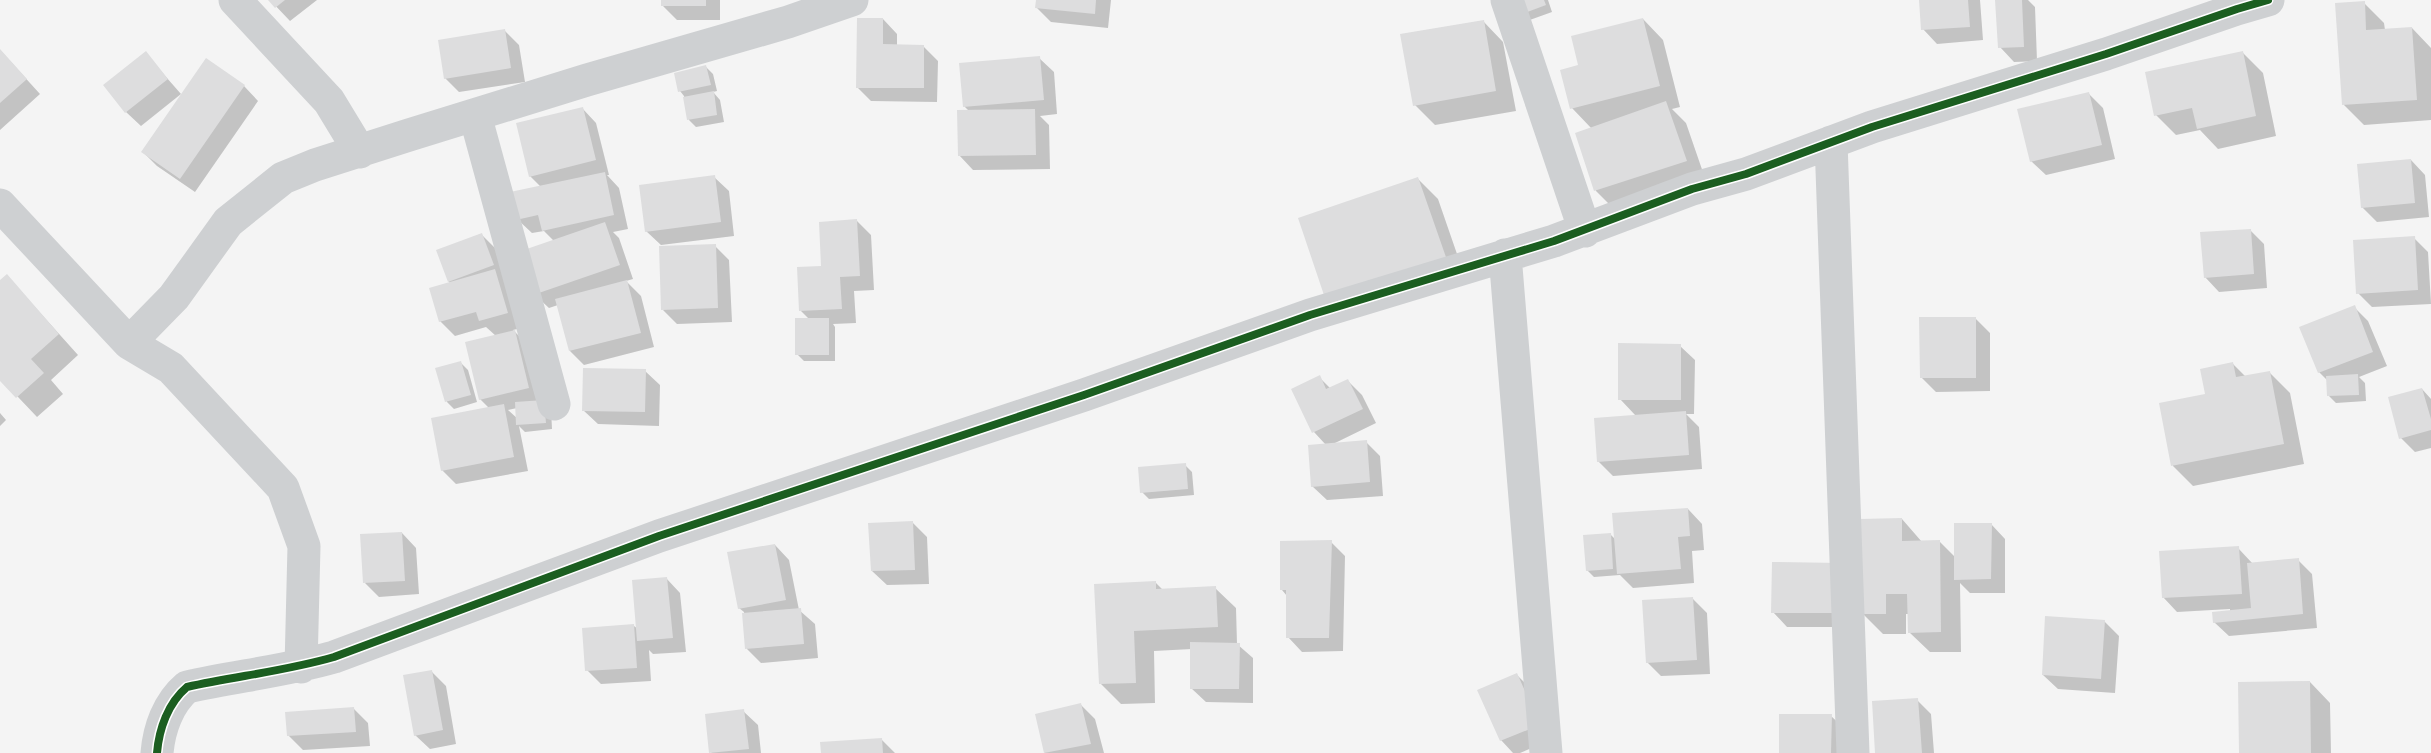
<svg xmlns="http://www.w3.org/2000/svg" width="2431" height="753" font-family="'Work Sans',sans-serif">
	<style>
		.shadow { fill: #0003; fill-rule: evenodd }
		.building { fill: #ddddde }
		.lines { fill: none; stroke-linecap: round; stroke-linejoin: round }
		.minor { stroke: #ced0d2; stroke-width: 33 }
		.cycleway-casing { stroke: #fff; stroke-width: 11 }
		.cycleway { stroke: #1b5e20; stroke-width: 8 }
	</style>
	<rect width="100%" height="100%" fill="#f4f4f4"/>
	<path class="shadow" d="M270,0H317L290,21Z
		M663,0H720V20H677L663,6Z
		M1038,0H1111L1108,28L1051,22L1037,8Z
		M1515,0H1548L1552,12L1527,21Z
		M1920,0H1980L1983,40L1937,44L1923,29Z
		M1997,0H2028L2035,7L2037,61L2014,62L2000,47Z
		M2364,3L2384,23L2385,30L2412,28L2431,48V120L2364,125L2344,105Z
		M883,19L897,34V46L924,47L938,61L937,102L871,101L857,87Z
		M1643,19L1663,40L1680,107L1672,109L1686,123L1706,181L1616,211L1596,191L1577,134L1592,129L1572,108L1580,67Z
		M1483,21L1503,42L1516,111L1435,125L1415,105Z
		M504,30L519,45L525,82L459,92L445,78Z
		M0,50L40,94L0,130Z
		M145,53L181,94L141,126L126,112Z
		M2243,53L2263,73L2276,136L2218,149L2200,130L2176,135L2156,115Z
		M1039,58L1054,72L1057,114L1040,116L1049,125L1050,169L973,170L959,155L970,112L964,106Z
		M206,60L244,86L258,101L195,192L157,166L143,152Z
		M706,67L713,74L717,91L713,92L720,100L724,122L696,127L689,120L684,96L680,91Z
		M2089,94L2103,108L2115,159L2046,175L2031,161Z
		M582,108L596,123L609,175H607L619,188L628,229L613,232L619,238L633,279L626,281L641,296L654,347L584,365L570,351L558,305L549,308L534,294L554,241L544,231L532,233L517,219L541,187L530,176Z
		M2411,160L2425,175L2429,217L2377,222L2362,207Z
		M714,177L729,191L734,236L661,245L646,231Z
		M1418,179L1438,199L1466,280L1327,300Z
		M857,221L871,235L874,290L854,291L856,323L833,324L835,327V361H804L797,354L809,319L801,311Z
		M2250,230L2264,244L2267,288L2219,292L2205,277Z
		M481,234L496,249L521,328L513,330L529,346L551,409L552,429L525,432L519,426L528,471L456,484L442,470L489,408L480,399L496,336L486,327L455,336L440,321L450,284L438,251ZM517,408L518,419L508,410Z
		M2414,238L2428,252L2431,304L2372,307L2358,293Z
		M715,246L729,260L732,322L677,324L663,310Z
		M7,276L78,355L51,380L63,394L37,417L0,378V282Z
		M2354,307L2368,321L2387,366L2359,377L2365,383L2366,401L2336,403L2329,396L2328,381L2319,372Z
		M1975,318L1990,333V391L1936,392L1921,377Z
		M1680,346L1695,360L1694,414H1686L1699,427L1702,469L1613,476L1598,461L1636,416L1620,399Z
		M461,363L468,370L477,402L454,409L447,402L437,369Z
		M2233,364L2246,377L2269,372L2290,393L2304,464L2193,486L2173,466L2160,404L2207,395Z
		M645,371L660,385L659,426L598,424L583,410Z
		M1319,377L1331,389L1348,381L1362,395L1376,423L1333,444L1366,442L1380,456L1383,496L1327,500L1312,486L1326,445L1314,432Z
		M2422,389L2431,399V448L2415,452L2401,438Z
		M0,413L6,420L0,426Z
		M1185,465L1192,472L1194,495L1149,499L1142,492Z
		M1688,509L1702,524L1704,550L1692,551L1694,583L1633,588L1620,575L1594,577L1587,570L1610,534L1615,539Z
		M1902,519L1922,542H1940L1956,558L1991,524L2005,539V593H1970L1960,583L1961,652H1930L1909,632V614H1906V634H1883L1863,614Z
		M912,522L927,537L929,584L887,585L872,571Z
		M402,533L416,548L419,594L379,597L365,583Z
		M1331,542L1345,556L1343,651L1302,652L1288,637L1287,596L1282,590Z
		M775,545L789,560L799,610L815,624L818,658L761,663L747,649L744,612L739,608Z
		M2238,548L2253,564L2298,560L2312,574L2317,628L2229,636L2214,622L2230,612V609L2177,612L2163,597Z
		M1773,563L1854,627H1787L1773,612Z
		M666,578L680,593L686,652L653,654L649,650L651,681L601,684L587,670L634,626L638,629Z
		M1156,583L1163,590L1215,588L1236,608L1237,644L1253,658V703L1206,702L1191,688L1192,649L1154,651L1155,703L1121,704L1101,684Z
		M1693,599L1707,613L1710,674L1661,676L1647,662Z
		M2104,621L2119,636L2115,693L2058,689L2043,675Z
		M432,672L446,686L456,744L430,749L415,735Z
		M1516,674L1531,689L1553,739L1520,753H1513L1501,740Z
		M2310,682L2330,703L2331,753H2241Z
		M1917,700L1931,714L1934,753H1877Z
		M1081,705L1095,719L1104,753H1045L1037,716Z
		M354,709L368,723L370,746L303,750L288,735Z
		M743,711L758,725L761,753H711Z
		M1831,716L1846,730L1845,753H1781Z
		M881,739L895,753H822Z"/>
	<path class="building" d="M268,0H285L275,8Z
		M661,0H706V6H661Z
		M1036,0H1096L1095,14L1035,8Z
		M1513,0H1544L1546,5L1519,15Z
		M1919,0H1968L1970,27L1921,30Z
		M1995,0H2022L2024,47L1998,48Z
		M2365,1L2366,30L2412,27L2417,100L2342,105L2335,3Z
		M857,18H883V44L924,45V88H856Z
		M1643,18L1660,86L1570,109L1560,70L1578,65L1571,36Z
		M1484,20L1496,91L1413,106L1400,34Z
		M505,29L511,68L444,79L438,40Z
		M0,49L27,79L0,103Z
		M146,51L168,79L125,113L103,85Z
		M2243,51L2256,116L2197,129L2192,108L2154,116L2145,72Z
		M1040,56L1044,100L963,107L959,63Z
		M206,58L245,85L180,179L141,152Z
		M706,65L711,85L678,92L674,73Z
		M714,91L717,115L687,120L683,97Z
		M2089,92L2102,145L2030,162L2017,109Z
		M1666,101L1687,161L1594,191L1575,133Z
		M583,107L596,160L529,177L516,123Z
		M1035,109L1036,155L958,156L957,110Z
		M2411,159L2415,203L2361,208L2357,164Z
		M605,172L614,215L542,231L538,215L516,220L510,192Z
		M715,175L721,222L645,232L639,185Z
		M1418,177L1447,260L1326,301L1298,218Z
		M857,219L860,276L840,277L842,309L799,311L797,267L821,266L819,222Z
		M605,222L620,265L533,295L518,252Z
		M2251,229L2254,274L2204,278L2200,232Z
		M482,233L494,265L448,282L436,250Z
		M2415,236L2418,290L2356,294L2353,240Z
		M716,244L718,308L661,310L659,246Z
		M495,269L508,313L479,321L476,312L439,322L429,288Z
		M7,274L59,334L31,359L44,373L16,398L0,381V280Z
		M627,280L641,333L569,351L555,299Z
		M2355,305L2373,352L2318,373L2299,327Z
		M1919,317H1976V378H1920Z
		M795,318H829V355H795Z
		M515,330L529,388L479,400L465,342Z
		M1618,343L1681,344V400H1618Z
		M461,361L471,395L445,402L435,368Z
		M2233,362L2236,377L2270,371L2284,444L2171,466L2159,403L2205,394L2200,369Z
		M583,368L646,369L645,412L582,411Z
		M2358,374L2359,395L2327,396L2326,376Z
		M1320,375L1326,389L1348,379L1363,409L1312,433L1291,389Z
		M2422,388L2431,419V430L2399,439L2388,397Z
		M544,400L546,423L516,425L515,402Z
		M504,404L514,457L441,471L431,418Z
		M1686,411L1689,455L1597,462L1594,418Z
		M1367,440L1370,482L1311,487L1308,445Z
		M1186,463L1188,489L1140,493L1138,467Z
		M1688,508L1690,536L1678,537L1681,569L1617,574L1612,513Z
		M1902,518V541L1940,540L1941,632L1908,633L1907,594H1886V614H1862L1860,519Z
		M913,521L915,570L871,571L868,523Z
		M1954,523H1992L1991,579L1954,580Z
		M402,532L405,581L363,583L360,534Z
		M1611,533L1613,569L1586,571L1583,535Z
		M1332,540L1329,638H1286V590H1280V541Z
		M775,544L786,600L738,609L727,552Z
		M2239,546L2242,594L2162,598L2159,551Z
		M2299,558L2303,614L2213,623L2212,612L2251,608L2247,563Z
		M1772,562L1841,563L1840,613H1771Z
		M667,577L673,638L637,641L632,580Z
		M1156,581V589L1216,586L1218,627L1134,631L1136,683L1099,684L1094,584Z
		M1693,597L1697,660L1646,663L1642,600Z
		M801,608L804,644L745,649L742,613Z
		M2045,616L2105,620L2101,679L2042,675Z
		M634,624L637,668L585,671L582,628Z
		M1190,642L1240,643L1239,689H1190Z
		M432,670L443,730L414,736L403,675Z
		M1517,673L1540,725L1500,741L1477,690Z
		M2310,681L2311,753H2239L2238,682Z
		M1918,698L1922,753H1875L1872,701Z
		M1081,703L1091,744L1044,753L1035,714Z
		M354,707L356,732L287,736L285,712Z
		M744,709L749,749L709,753L705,714Z
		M1779,714H1832L1831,753H1779Z
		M882,738L883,753H821L820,742Z"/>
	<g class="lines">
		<path class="minor" d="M235,0L329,101L360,152
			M1507,0L1585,231
			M475,115L554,404
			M1831,142L1853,753
			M0,205L129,343L171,368L283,488L304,546L301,667
			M1505,255L1546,753
			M129,343L174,297L228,222L283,178L315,165L409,135L587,80L788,22L852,0
			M157,753C159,729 168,703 187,687C236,676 286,671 334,657L659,536L1084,395L1310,315L1554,241L1692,189L1746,174L1872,127L2106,54L2237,9L2268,0"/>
		<defs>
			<path id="cycleway" d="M157,753C159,729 168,703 187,687C236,676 286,671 334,657L659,536L1084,395L1310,315L1554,241L1692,189L1746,174L1872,127L2106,54L2237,9L2268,0"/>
		</defs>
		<use href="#cycleway" class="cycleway-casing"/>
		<use href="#cycleway" class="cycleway"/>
	</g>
</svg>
